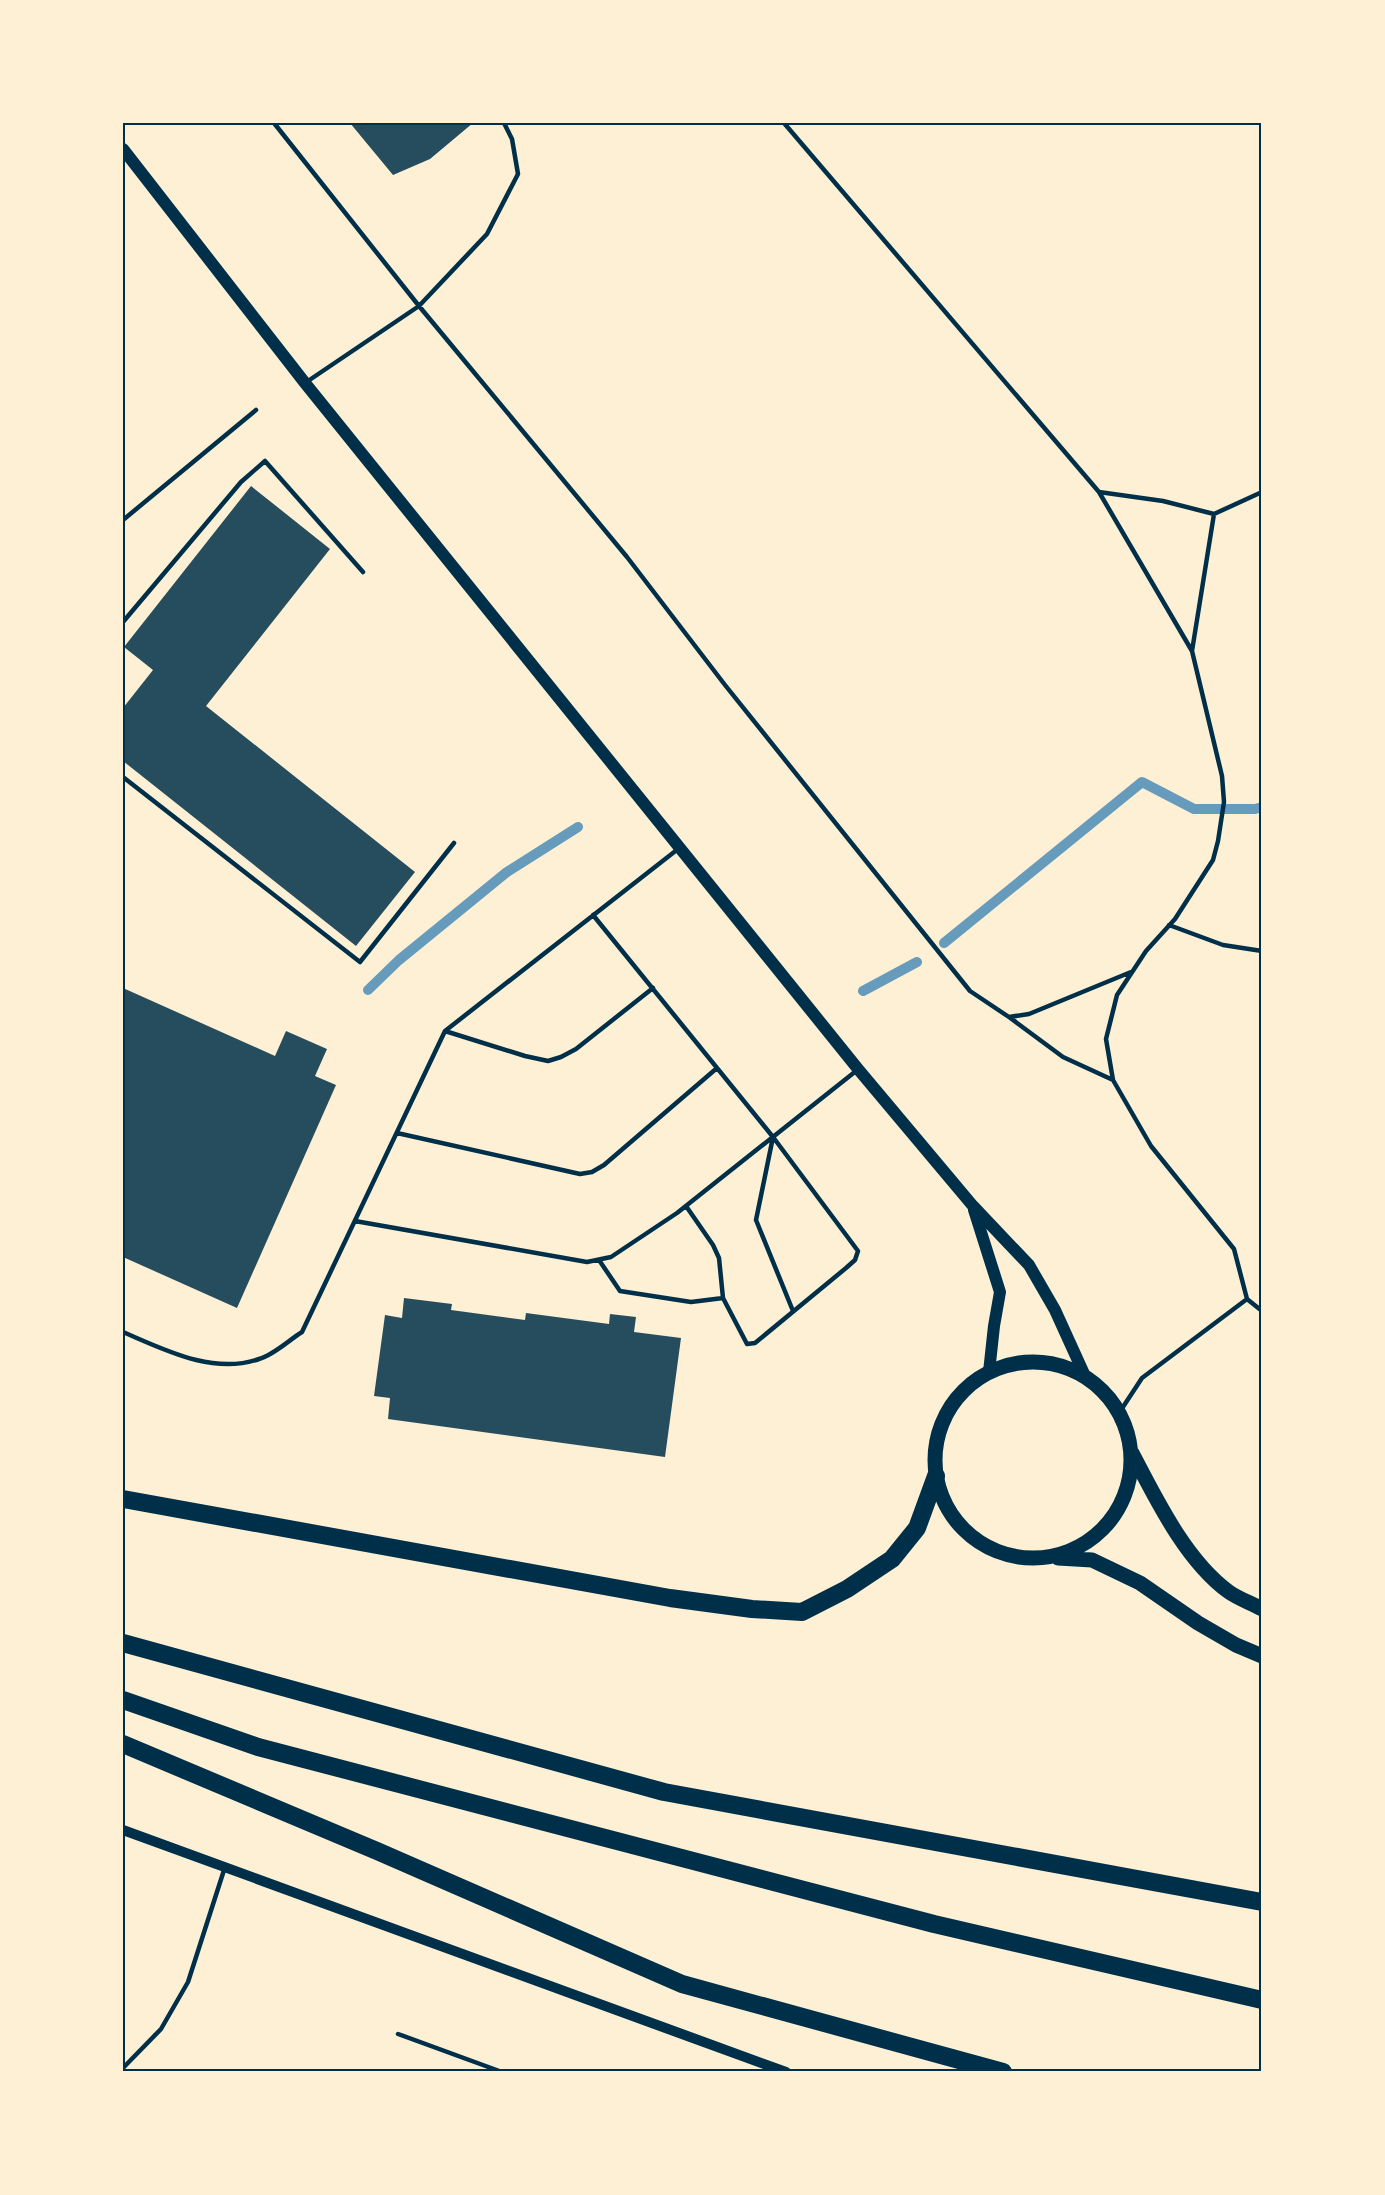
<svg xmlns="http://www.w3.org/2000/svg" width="1385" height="2195" font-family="Rubik,sans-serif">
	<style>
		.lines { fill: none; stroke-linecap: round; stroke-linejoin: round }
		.stream { stroke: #669bbc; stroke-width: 10 }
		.building { fill: #264d5e }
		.service { stroke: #003049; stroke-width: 4.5 }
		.tertiary { stroke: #003049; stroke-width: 10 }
		.secondary { stroke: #003049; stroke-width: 12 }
		.primary { stroke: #003049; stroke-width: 15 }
		.motorway { stroke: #003049; stroke-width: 18 }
		.neatline { fill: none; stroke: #003049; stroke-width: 2 }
	</style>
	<rect width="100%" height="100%" fill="#fdf0d5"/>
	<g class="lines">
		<path class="stream" d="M944,943L1142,782L1194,809H1255L1262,807
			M368,990L399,960L507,872L578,827
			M863,991L917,962"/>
	</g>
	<path class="building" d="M350,123H473L430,159L393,175Z
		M251,486L330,549L206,706L415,872L356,946L123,761V708L153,670L124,647Z
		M123,988L275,1056L286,1031L327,1049L315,1076L336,1085L237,1308L123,1257Z
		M404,1298L452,1304L451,1310L525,1320L526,1313L609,1324L610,1314L636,1317L634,1332L681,1338L665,1457L388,1419L390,1398L374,1396L385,1315L402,1318Z"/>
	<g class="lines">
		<path class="service" d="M274,123L419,306L627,557L725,685L970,991L1009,1017L1029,1014L1131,972
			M784,123L1099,492L1192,651L1222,776L1224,802L1218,841L1213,860L1175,919L1146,951L1117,995L1106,1039L1113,1080L1151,1146L1234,1249L1247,1299L1262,1311
			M305,383L419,306L487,234L518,174L512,139L504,123
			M1099,492L1163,501L1214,514L1262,492
			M123,520L256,410
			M123,622L241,482L265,461L363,572
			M1192,651L1214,514
			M123,777L360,962L454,843
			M593,915L773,1137L858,1251L855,1260L846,1268L755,1343L747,1344L723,1298L719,1258L713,1245L686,1206
			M1169,925L1223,945L1262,951
			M1009,1017L1063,1057L1113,1080
			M445,1031L525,1056L548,1061L561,1057L576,1049L653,988
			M397,1133L580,1174L592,1172L604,1165L717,1068
			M773,1137L756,1220L793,1311
			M355,1221L587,1262L611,1257L677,1213L856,1071
			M599,1260L620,1291L691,1302L723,1298
			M123,1332C165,1350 213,1375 259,1359C274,1355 289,1340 302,1332L445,1031L678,849
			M1119,1413L1142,1378L1247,1299
			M398,2034L502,2072
			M123,2068L161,2029L188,1982L225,1867"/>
		<path class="tertiary" d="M123,1830L786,2072"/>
		<path class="secondary" d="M123,149L305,383L858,1069L973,1206L1029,1265L1055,1310L1085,1376
			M974,1210L1000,1292L994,1326L989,1372"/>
		<path class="primary" d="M935 1460a98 98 0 1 1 196 0a98 98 0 1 1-196 0Z
			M1132,1453C1156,1499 1186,1561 1229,1592C1239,1599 1251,1603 1262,1609
			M1058,1558L1092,1560L1140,1583L1198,1623L1236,1645L1262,1656"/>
		<path class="motorway" d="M123,1499L670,1598L752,1609L802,1612L847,1589L892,1559L917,1528L936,1476
			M123,1643L664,1792L1262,1902
			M123,1700L258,1747L934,1924L1262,2000
			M123,1744L377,1851L682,1984L1003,2072"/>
	</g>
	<rect width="1385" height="2195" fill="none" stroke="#fdf0d5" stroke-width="249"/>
	<rect x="124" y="124" width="1136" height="1946" class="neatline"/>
</svg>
